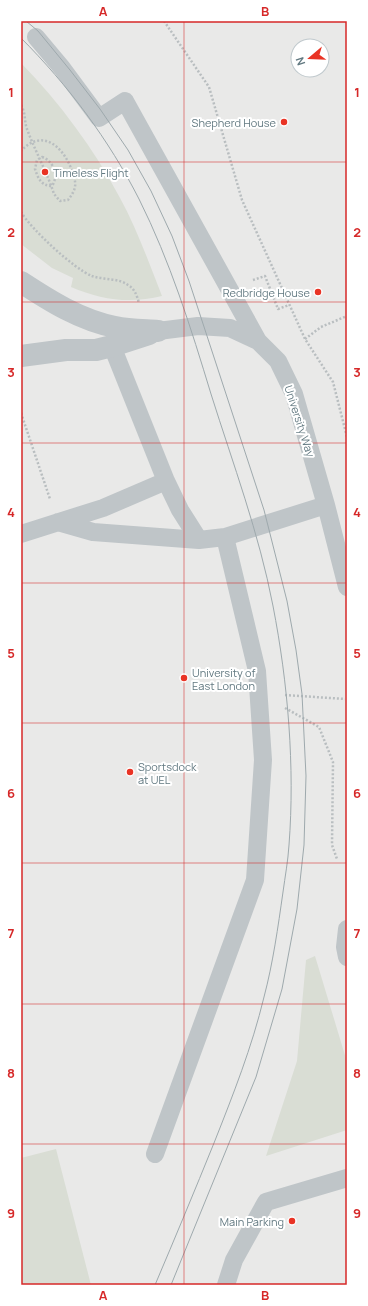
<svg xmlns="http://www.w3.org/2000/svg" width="368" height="1306" font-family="Manrope,sans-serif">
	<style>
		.built { fill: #e9e9e8; fill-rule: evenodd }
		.green { fill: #d9ddd4 }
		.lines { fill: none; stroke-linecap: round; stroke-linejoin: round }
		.path { stroke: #b9bec0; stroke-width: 2.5; stroke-dasharray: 2 2; stroke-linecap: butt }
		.service { stroke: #bfc5c8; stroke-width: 18 }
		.minor { stroke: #bfc5c8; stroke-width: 22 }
		.tram { stroke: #9ea9ad; stroke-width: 1 }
		.grid { fill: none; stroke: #d62828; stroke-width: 1; stroke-opacity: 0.55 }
		.poi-dot { fill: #e93324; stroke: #fff; stroke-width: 1.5 }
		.labels { text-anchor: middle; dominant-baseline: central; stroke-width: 4; stroke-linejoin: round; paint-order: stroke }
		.poi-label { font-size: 11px; fill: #627981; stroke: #fff; text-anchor: end }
		.street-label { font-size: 11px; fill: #627981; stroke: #fff }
		.neatline { fill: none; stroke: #d62828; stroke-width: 1.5 }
		.grid-label { font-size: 13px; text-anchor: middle; font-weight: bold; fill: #d62828 }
	</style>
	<rect width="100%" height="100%" fill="#f8f8f5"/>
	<path class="built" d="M21,21H347V1285H21ZM298,46H322V70H298Z"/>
	<path class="green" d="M21,63C60,103 94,149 120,198C137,229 149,263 162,296C130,304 101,300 71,287L73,278L52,268L21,244Z
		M315,956L347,1062V1130L266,1156L297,1061L306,960Z
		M56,1149L91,1285H21V1158Z"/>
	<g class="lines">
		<path class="path" d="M164,21L209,87L242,200L305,339L333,382L347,437
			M21,105C26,113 24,121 27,129C35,151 47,172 54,194L60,201L68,200C71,196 74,192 75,187C76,180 73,174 71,168C62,146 42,128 21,151
			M42,157C54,161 59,176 52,186C41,186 38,178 35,169L37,160Z
			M21,212C31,229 74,269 92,276C104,280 119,278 128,285C135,289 137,296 139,303
			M253,280L265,276L278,309L289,305
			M305,339L321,327L347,316
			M21,413L50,499
			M285,695L345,699
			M285,708L319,727L333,762L332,845L337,859"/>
		<path class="service" d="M36,37L62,68L99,118L125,101L258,341
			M158,331L198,326L230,328L258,341L278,361L294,394L326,505L347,587
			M112,346L166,481L180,510L199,540L225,537L257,671L263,760L255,880L155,1154
			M58,522L93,532L199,540
			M21,534L103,508L166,481
			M225,537L326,505
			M347,929L345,947L347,957
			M226,1285L234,1260L266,1202L347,1178"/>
		<path class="minor" d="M21,282C50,301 80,320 115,327C128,330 144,330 158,331
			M21,356L66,350H96L112,346L149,334"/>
		<path class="tram" d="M26,21L38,31L70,70L100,109L128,150L151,191L172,236L189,281L264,510L287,601L296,650L302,694L306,776L304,845L297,909L282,989L256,1077L171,1285
			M21,38C68,85 109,140 139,199C170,261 191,328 211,394C233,464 259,533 273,606C288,683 295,767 289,845C288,861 285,877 283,892C278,927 273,963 264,997C252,1047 233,1095 214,1143C195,1190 175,1238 155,1285"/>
	</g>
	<path class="grid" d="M184,21V1285M21,162H347M21,302H347M21,443H347M21,583H347M21,723H347M21,863H347M21,1004H347M21,1144H347"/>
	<g class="poi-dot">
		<circle cx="284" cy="122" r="4"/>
		<circle cx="45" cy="172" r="4"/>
		<circle cx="318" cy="292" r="4"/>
		<circle cx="184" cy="678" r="4"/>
		<circle cx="130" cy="772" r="4"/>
		<circle cx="292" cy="1221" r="4"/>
	</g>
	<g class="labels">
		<g class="poi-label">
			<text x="276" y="122">Shepherd House</text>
			<text x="53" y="172" text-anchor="start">Timeless Flight</text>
			<text x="310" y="292">Redbridge House</text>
			<text x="192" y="672" text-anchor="start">University of<tspan x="192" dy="13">East London</tspan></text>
			<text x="138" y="766" text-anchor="start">Sportsdock<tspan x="138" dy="13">at UEL</tspan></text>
			<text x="284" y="1221">Main Parking</text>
		</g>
		<g class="street-label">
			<text transform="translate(300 421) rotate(72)">University Way</text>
		</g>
	</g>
	<rect width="368" height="1306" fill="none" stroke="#ffffff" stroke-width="44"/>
	<g transform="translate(310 58) rotate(251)"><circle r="19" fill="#ffffff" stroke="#c0c9cd"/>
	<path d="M0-3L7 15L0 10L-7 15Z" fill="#e93324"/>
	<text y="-6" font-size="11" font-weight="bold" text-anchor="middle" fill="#627981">N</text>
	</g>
	<rect x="22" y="22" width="324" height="1262" class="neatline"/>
	<g class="grid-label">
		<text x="103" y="16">A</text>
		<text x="265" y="16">B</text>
		<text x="11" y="97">1</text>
		<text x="357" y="97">1</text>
		<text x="11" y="237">2</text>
		<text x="357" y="237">2</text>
		<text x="11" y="377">3</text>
		<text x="357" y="377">3</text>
		<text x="11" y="517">4</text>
		<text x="357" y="517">4</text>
		<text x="11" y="658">5</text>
		<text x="357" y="658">5</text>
		<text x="11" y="798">6</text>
		<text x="357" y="798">6</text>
		<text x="11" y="938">7</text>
		<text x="357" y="938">7</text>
		<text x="11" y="1078">8</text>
		<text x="357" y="1078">8</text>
		<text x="11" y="1218">9</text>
		<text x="357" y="1218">9</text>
		<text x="103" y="1300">A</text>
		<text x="265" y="1300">B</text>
	</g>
</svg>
